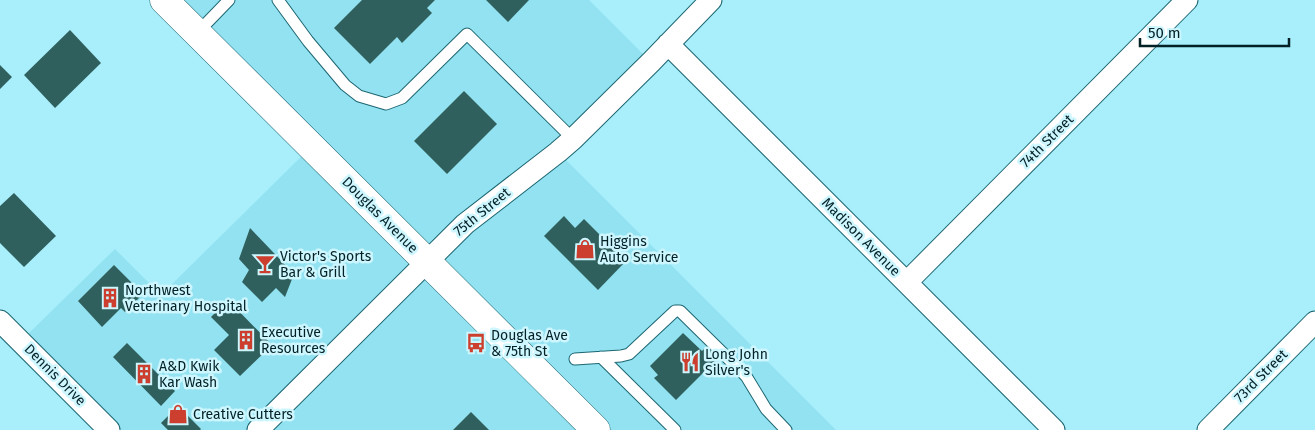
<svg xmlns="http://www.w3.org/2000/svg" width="1315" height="430" font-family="'Fira Sans',sans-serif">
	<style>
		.built { fill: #92e2f1 }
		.building { fill: #30605d }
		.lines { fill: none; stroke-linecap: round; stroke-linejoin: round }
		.lane-casing { stroke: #1c6671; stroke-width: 13 }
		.street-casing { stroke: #1c6671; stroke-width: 23 }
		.primary-casing { stroke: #1c6671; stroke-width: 29 }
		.lane { stroke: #fff; stroke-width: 11 }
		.street { stroke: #fff; stroke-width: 21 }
		.primary { stroke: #fff; stroke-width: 28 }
		.labels { text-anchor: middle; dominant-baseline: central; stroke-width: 5; stroke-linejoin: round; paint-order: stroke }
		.street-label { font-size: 14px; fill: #032025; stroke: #cdf6fe }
		.poi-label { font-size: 14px; fill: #032025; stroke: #cdf6fe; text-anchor: start }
	</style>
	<rect width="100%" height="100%" fill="#a8eefb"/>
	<path class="built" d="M180,0H589L651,62L558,152L836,430H109L21,341L115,249L161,295L311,147Z"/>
	<path class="building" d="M362,0H435L427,8L432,13L402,43L397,37L370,64L334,28Z
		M486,0H529L508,22Z
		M70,30L101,63L55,108L24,75Z
		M0,65L12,77L0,89Z
		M464,91L497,124L447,174L414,141Z
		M14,193L56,236L24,267L0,243V206Z
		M564,216L575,228L584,219L626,261L598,290L544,236Z
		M250,228L294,274L285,297L276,288L262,302L242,282L249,270L239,259Z
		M114,265L143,294L125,312L121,308L102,327L78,301Z
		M228,300L272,345L240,376L214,350L229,335L211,317Z
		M683,333L702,351L707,346L719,357L676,400L654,378L658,375L650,366Z
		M127,343L175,391L161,406L113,357Z
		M178,406L201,429L200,430H168L161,423Z
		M471,412L489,430H453Z"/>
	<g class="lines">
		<defs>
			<path id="lane" d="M278,0L308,41L345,85L359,96L386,104L402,98L467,34L573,139
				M197,33L229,0
				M601,357L675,430
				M575,359L621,356L629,354L675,311H680L746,376L766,409L786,430"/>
			<path id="street" d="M668,44L1054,430
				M907,282L1187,0
				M0,321L109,430
				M258,430L465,224L558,152L573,139L651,62L711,0
				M1208,430L1315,322"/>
			<path id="primary" d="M164,0L596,430"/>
		</defs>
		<use href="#lane" class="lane-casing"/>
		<use href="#street" class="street-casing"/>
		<use href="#primary" class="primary-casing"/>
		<use href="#lane" class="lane"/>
		<use href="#street" class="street"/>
		<use href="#primary" class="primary"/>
	</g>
	<defs>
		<symbol id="shop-bare" viewBox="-9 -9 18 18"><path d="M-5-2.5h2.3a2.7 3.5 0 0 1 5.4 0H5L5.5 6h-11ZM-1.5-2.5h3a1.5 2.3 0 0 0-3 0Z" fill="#cc3f2e" stroke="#cdf6fe" stroke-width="2.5" paint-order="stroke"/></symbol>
		<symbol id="bar-bare" viewBox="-9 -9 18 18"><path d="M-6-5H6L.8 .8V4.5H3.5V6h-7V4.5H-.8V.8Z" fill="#cc3f2e" stroke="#cdf6fe" stroke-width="2.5" paint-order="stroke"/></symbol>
		<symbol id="building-bare" viewBox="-9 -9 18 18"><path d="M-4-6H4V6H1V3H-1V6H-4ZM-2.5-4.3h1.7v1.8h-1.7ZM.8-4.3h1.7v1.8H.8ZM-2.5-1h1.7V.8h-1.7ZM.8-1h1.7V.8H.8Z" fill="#cc3f2e" stroke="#cdf6fe" stroke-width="2.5" paint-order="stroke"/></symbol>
		<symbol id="bus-bare" viewBox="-9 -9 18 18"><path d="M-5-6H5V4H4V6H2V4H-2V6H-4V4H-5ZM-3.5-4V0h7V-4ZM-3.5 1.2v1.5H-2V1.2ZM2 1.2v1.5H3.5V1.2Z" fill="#cc3f2e" stroke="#cdf6fe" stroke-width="2.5" paint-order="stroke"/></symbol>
		<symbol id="restaurant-bare" viewBox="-9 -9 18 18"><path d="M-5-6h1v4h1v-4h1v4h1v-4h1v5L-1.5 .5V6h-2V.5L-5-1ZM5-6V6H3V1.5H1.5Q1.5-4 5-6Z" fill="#cc3f2e" stroke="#cdf6fe" stroke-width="2.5" paint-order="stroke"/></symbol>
	</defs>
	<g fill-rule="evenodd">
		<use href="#shop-bare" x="571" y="235" width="28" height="28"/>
		<use href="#bar-bare" x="251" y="250" width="28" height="28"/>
		<use href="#building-bare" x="96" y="284" width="28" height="28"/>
		<use href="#building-bare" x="232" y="326" width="28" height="28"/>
		<use href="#bus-bare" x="462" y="329" width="28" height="28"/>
		<use href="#restaurant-bare" x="676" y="348" width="28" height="28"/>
		<use href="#building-bare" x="130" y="360" width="28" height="28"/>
		<use href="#shop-bare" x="164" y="400" width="28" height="28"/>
	</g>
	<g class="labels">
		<g class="street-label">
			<text transform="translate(1047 141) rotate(-45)">74th Street</text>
			<text transform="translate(482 212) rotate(-39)">75th Street</text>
			<text transform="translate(380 215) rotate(45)">Douglas Avenue</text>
			<text transform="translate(861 237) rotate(45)">Madison Avenue</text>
			<text transform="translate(55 375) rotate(45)">Dennis Drive</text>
			<text transform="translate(1261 376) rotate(-45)">73rd Street</text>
		</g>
		<g class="poi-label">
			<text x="600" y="241">Higgins<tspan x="600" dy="16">Auto Service</tspan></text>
			<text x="280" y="256">Victor's Sports<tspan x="280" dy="16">Bar &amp; Grill</tspan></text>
			<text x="125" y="290">Northwest<tspan x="125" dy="16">Veterinary Hospital</tspan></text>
			<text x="261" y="332">Executive<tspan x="261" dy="16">Resources</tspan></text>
			<text x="491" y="335">Douglas Ave<tspan x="491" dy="16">&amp; 75th St</tspan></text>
			<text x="705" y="354">Long John<tspan x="705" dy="16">Silver's</tspan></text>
			<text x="159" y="366">A&amp;D Kwik<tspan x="159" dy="16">Kar Wash</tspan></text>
			<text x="193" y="414">Creative Cutters</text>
		</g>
	</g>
	<path d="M1140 38v8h149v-8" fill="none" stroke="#032025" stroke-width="2.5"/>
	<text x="1148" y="38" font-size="15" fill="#032025" stroke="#cdf6fe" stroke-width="4" paint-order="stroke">50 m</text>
</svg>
